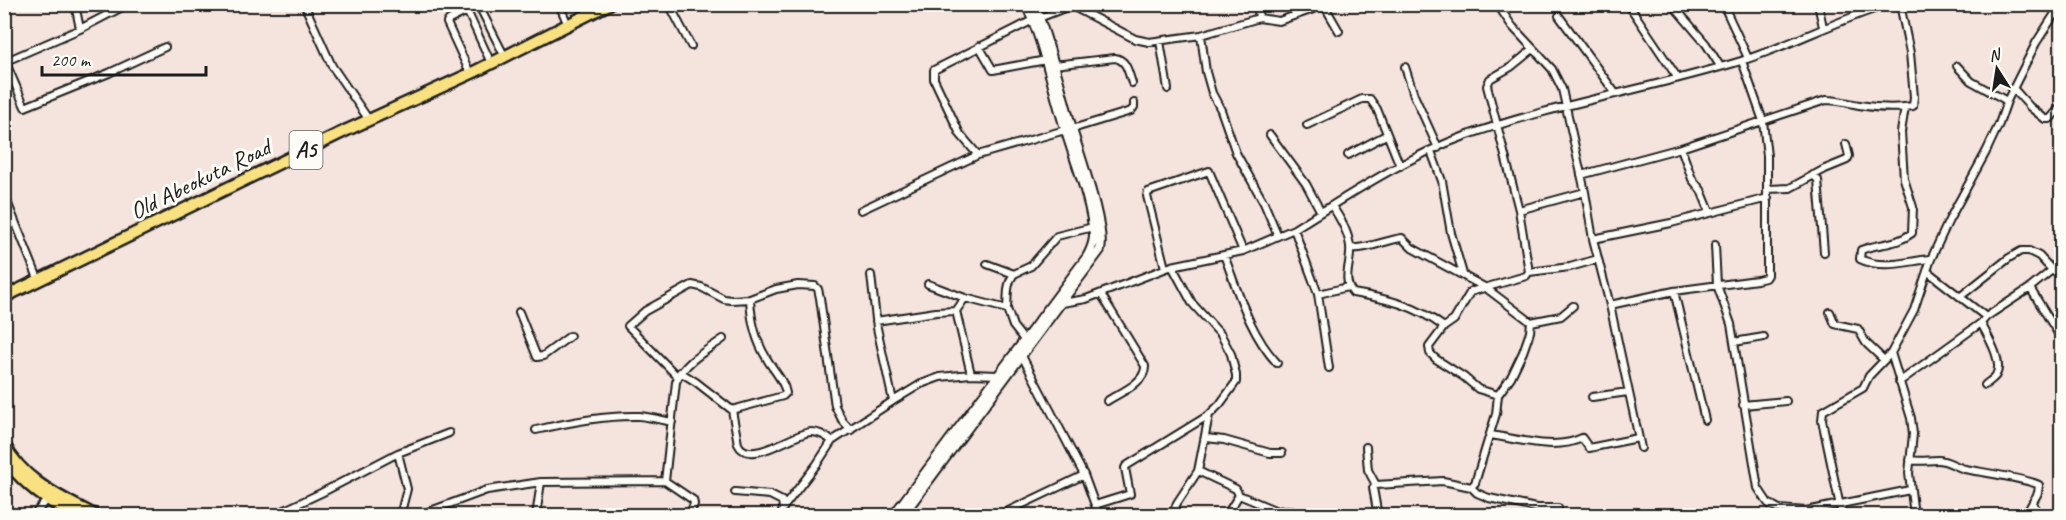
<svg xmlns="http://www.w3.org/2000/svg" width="2066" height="520" font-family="Caveat,sans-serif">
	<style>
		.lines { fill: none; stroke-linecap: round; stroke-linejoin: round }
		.minor-casing { stroke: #1c1c1c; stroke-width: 10 }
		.tertiary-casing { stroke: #1c1c1c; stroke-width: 12 }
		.trunk-casing { stroke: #1c1c1c; stroke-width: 15 }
		.minor { stroke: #fdfcf7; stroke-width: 6 }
		.tertiary { stroke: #fdfcf7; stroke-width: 8 }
		.trunk { stroke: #f9e181; stroke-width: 10 }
		.labels { text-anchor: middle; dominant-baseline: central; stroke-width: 6; stroke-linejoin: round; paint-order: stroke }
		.shield { fill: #fdfcf7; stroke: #605f5e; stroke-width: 1.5 }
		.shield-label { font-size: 22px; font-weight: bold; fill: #1c1c1c }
		.street-label { font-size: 24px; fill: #1c1c1c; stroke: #fdfcf7 }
	</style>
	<rect width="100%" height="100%" fill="#f5e3dd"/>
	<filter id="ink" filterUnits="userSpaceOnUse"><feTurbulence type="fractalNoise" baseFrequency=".0167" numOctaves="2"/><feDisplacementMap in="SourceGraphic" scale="12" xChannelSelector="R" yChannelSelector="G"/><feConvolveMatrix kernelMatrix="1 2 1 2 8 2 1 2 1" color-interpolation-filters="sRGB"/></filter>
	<g filter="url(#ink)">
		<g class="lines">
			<defs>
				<path id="minor" d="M75,4L80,29
					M304,4L332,66L369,120
					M464,4L491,63
					M478,4L505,57
					M559,4L568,25
					M669,4L691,46
					M1257,4L1259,18
					M1497,4L1512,26L1552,69L1562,89L1585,192L1593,239L1610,305L1641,448
					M1628,4L1677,77
					M1672,4L1706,44L1720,66
					M1723,4L1748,58
					M1818,4L1823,27
					M2051,4L2062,20
					M1070,5L1135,39L1149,42L1201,35L1259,18L1279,21L1328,4
					M1324,5L1339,31
					M467,11L449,20L447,23L470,73
					M1559,16L1616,94
					M1039,18L1072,5
					M1201,35L1206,72L1212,93L1221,110L1236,153L1264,203L1278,236
					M1160,41L1168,89
					M979,46L993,70L1046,60
					M5,61L25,107L109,73L165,47
					M4,62L80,29L128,4
					M1054,65L1115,58C1127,60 1128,72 1132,83
					M1957,66L1971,81L2007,101
					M1405,67L1414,95L1438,148
					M2013,88L2030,107L2045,119H2050L2062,105
					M1905,107L1901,132L1904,179L1913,207L1912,233C1897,245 1879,243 1861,250L1860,259C1882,270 1908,261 1931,259
					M1307,125L1362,99H1370L1377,109L1400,166
					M1072,129L1131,111L1134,107V103
					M1270,135L1306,184L1321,212
					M1681,148L1692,179L1701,190L1710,212
					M1431,151L1442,181L1451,233L1463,274
					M978,155L960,134L934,79V70L1033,20
					M1348,155L1386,135
					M1581,175L1681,148L1826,100C1838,100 1848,103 1859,105C1877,108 1895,109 1913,106L1914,97L1910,53L1900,4
					M1813,175L1818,180L1824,252
					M1767,189L1790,188L1825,169L1847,160L1849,156L1846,144
					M4,194L39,281
					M1332,206C1340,218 1348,231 1350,246C1352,263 1341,279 1353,293C1388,299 1415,305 1444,327
					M861,210L978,155L1065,130
					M1519,210L1585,192
					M1294,229L1318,294L1329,368
					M1593,239L1671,223L1768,198
					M1715,245L1717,285L1731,324L1758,488L1768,503L1779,509L1806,511L1910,490
					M1350,248C1367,250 1385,240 1402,238L1412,248L1486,288L1531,322L1561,316L1573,306
					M1224,255C1238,292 1250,334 1277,363
					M987,264L1014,274L1031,266L1057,236L1093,227
					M1172,266L1243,251L1294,229C1349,195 1404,158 1465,136C1555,104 1650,89 1741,61C1792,45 1838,19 1890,4
					M1165,268L1147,196L1148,192L1209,171L1243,251
					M1927,271L1986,317
					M1529,272L1570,267L1598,259
					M871,275L877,328L893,401
					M928,284L965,298
					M2030,288L2062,340
					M1471,291L1454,320L1444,327L1429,347L1430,353L1436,359L1464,377L1478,389L1498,395
					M1674,291L1705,420
					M1470,292L1526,276L1529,272L1519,210L1487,86L1490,79L1511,67L1533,49
					M1101,294L1145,366C1146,383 1119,393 1107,401
					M1318,294L1348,287
					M1961,296L2009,258L2021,251H2029L2039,256L2052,270
					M1062,303L1086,299L1172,266L1192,303L1221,335L1231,354L1236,375V382L1220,404L1209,415L1126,466L1125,468L1130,494L1095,505
					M1610,305L1674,291L1757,280L1765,278L1767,275V156L1763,121L1742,61
					M1007,309C1008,297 1006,284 1014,274
					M519,312L537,357L543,356L570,336
					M1830,312L1835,324L1858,329L1866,343L1884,360
					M876,321L936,312L956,311
					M1981,323C1987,335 2004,362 1996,375C1994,379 1988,382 1985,385
					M1734,342L1764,337
					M1891,353L1911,418L1913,434L1909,473L1914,516
					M1022,356L1084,475L1099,516
					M680,372L696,382L732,410L738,444C749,468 796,432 811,432C819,432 826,436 832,441
					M971,374L956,311L965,298L1007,309L1013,326L1024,340
					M678,377L628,326L645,311L692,285L701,287L724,299L731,300L750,299L776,289L798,285L815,286L818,289L820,298L835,406L842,420L851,430
					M1899,382L1981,323L1986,317L2030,288L2052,270H2062
					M1592,397L1628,392
					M1743,405L1786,401
					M732,410L783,396L786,393C784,380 773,370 767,359C755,340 751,321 750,299
					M536,430C569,422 605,415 639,416C650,417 662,420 672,422
					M1490,435C1519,439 1555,451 1582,438L1589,448L1638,438
					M1206,438L1224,440L1270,453H1282
					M1366,447L1368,470L1376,485
					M398,453L407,489L400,516
					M1910,460C1920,462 1928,460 1938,460C1947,460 1956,467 1965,469C1980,472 2029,479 2039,485L2038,493L2025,516
					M1198,471L1236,489L1239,495L1226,516
					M665,481L676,382C684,362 706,351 723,339
					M1376,485L1443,481L1471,487L1477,493L1489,498L1536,508H1558
					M1376,485L1373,488L1378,516
					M1471,487L1475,483L1496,414L1498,395L1511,377L1523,352L1530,332L1531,322
					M735,492L770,495L782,501L783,508L781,516
					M1239,495L1277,511L1288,510L1316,516
					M2033,503L2040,516
					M783,508L817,464L832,441L893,401L921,384L940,377L971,374L998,375
					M33,516L47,500
					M272,516L321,493L398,453L449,433
					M417,516L487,490L541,482L665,481L693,500L694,504L689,516
					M536,516L541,482
					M998,516L1084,475
					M1172,516L1177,503L1198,471L1209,415
					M1842,516L1822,420L1823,411L1863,388L1869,376L1891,353L1914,310L1931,259L1949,220L1986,152L1999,124L2007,101L2036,43L2056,12"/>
				<path id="tertiary" d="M893,516L1087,257C1091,250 1094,244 1094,235C1091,199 1075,162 1065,128C1052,87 1044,43 1026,4
					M902,516L1100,250C1106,228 1079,154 1072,129C1060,87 1050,45 1034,4"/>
				<path id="trunk" d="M4,297L347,130L474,72L609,4
					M4,444C22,481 62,498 96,516
					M4,459C29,488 44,499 77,516"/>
			</defs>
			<use href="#minor" class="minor-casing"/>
			<use href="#tertiary" class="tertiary-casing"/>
			<use href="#trunk" class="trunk-casing"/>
			<use href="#minor" class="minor"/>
			<use href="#tertiary" class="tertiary"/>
			<use href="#trunk" class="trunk"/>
		</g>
	</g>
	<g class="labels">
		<rect class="shield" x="289.5" y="131" width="33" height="38" rx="4.5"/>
		<g class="shield-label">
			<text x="306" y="150">A5</text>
		</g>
		<g class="street-label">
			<text transform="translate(200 179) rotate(-26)">Old Abeokuta Road</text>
		</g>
	</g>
	<rect width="2066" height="520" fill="none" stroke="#fdfcf7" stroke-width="24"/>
	<rect x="12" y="12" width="2042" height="496" fill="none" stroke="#1c1c1c" stroke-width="2" filter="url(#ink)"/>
	<g transform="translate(1997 69) rotate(348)" stroke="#fdfcf7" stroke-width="4.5" paint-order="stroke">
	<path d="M0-4.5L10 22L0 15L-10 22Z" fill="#1c1c1c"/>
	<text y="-9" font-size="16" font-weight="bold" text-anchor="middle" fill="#1c1c1c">N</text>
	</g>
	<path d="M42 66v9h164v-9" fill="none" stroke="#1c1c1c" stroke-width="3"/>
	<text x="51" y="66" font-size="18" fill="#1c1c1c" stroke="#fdfcf7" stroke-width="4.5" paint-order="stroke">200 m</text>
</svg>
